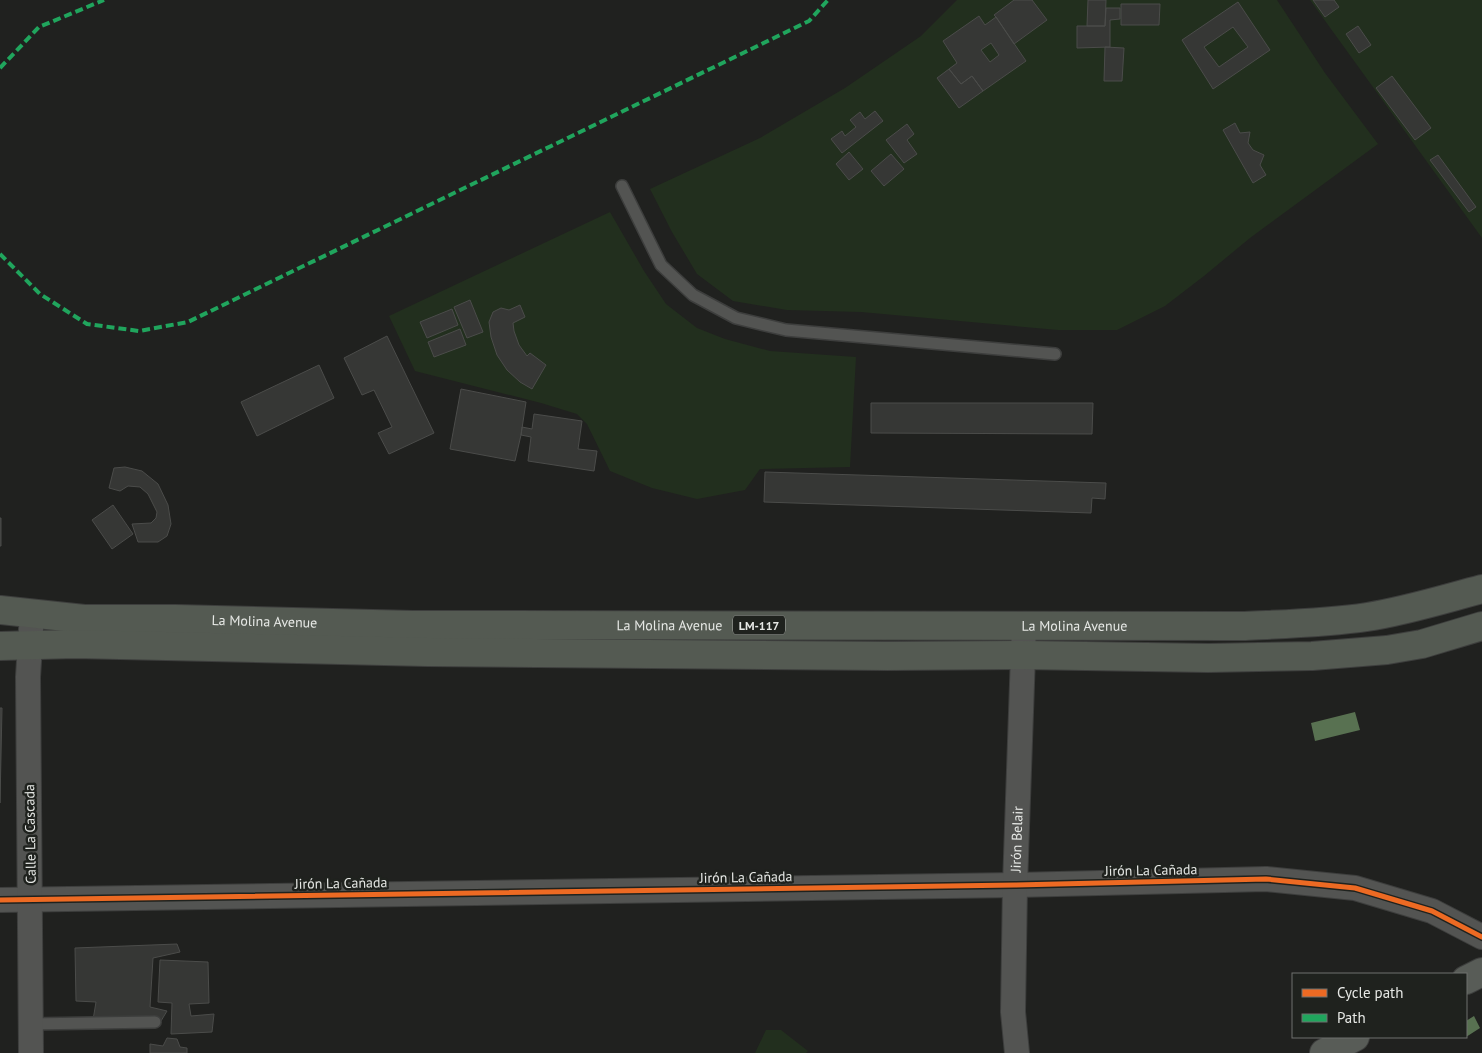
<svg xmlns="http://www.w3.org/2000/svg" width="1482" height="1053" font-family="'PT Sans',sans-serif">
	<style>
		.green { fill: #222f1e }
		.water { fill: #587151 }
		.building { fill: #363735; stroke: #4b4c4a; fill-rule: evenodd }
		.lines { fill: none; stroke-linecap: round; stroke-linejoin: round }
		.lane-casing { stroke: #3d3e3d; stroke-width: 14 }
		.street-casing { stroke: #3d3e3d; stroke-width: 26 }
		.secondary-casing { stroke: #3d3e3d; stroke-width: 30 }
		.primary-casing { stroke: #3d3e3d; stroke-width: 30 }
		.lane { stroke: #535452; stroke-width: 11 }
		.street { stroke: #535452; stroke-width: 24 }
		.secondary { stroke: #585c57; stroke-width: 28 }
		.primary { stroke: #545a52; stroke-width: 28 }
		.quiet { stroke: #20a55d; stroke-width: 4; stroke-dasharray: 8 4; stroke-linecap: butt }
		.cycleway-casing { stroke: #1f221e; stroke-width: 8 }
		.cycleway { stroke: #ed6a23; stroke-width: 5 }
		.labels { text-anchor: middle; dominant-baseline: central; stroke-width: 5; stroke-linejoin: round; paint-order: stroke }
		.shield { fill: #1f221e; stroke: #aaada9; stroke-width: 1 }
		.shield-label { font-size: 12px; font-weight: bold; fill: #e6e8e5 }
		.street-label { font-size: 14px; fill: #e6e8e5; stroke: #1f221e }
	</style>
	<rect width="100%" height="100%" fill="#20211f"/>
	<path class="green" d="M957,0H1277L1325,73L1378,144L1250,238L1204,276L1165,306L1117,330H1058L861,312L787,310L733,301L697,274L672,232L650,189L760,138L845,88L921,36Z
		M1310,0H1482V238Z
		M610,212L644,271L666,304L697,328L725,339L770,351L856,357L850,467L760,469L745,490L697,499L652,488L610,471L587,424L577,414L541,403L415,371L389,316Z
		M766,1030H781L808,1051L806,1053H755Z"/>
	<path class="water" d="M1355,712L1360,730L1315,741L1311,723Z
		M1474,1016L1480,1028L1466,1037V1021Z"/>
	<path class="building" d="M1014,0H1032L1047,20L1014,44L996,17L994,15Z
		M1088,0H1106L1105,26H1087Z
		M1313,0H1334L1339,7L1325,17Z
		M1238,2L1270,50L1213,89L1182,40ZM1233,27L1248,47L1219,67L1204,47Z
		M1121,4H1160L1159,25H1121Z
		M1106,8H1120V19L1110,20V47L1077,48V26H1105Z
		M979,16L985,25L996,17L1026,61L983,91L972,76L961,84L949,69L957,63L943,41ZM991,43L999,55L990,62L981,50Z
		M1358,26L1371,45L1359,53L1346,34Z
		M1105,47L1124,48L1122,81H1104Z
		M949,69L961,84L972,76L983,91L959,108L937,78Z
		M1392,76L1431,128L1415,140L1376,88Z
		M875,111L883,121L842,153L831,139L842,131L845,136L856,127L850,120L860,112L865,119Z
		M1235,123L1240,133L1250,132L1248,143L1253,150L1264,155L1260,165L1266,175L1253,183L1223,130Z
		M907,124L914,134L907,140L917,154L904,163L886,140Z
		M849,152L863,169L849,180L836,164Z
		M891,154L904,169L884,186L871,171Z
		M1438,155L1476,207L1469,212L1430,160Z
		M470,300L483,332L467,338L454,307Z
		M520,305L525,317L513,323L514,331L519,345L527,356L530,353L546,365L532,389L520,382L507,370L497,355L491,337L489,322L493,312L501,308L509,310Z
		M452,309L458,325L427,338L420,322Z
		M460,329L466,345L434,357L428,342Z
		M387,336L434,433L389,454L378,433L392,427L374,390L362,395L344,358Z
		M319,365L334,398L257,436L241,402Z
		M461,389L526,402L521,435L515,461L450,449Z
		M871,403H1093L1092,434L871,433Z
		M534,414L582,421L578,449L597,451L594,471L528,461L531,437L521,435L522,427L532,429Z
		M125,467L142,471L158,484L168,505L171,524L167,536L158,542H138L132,524L151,523L156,518L157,512L148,494L140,487L128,486L120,491L109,488L114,468Z
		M765,472L1106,483L1105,499L1092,498L1091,513L764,502Z
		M113,505L133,534L112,549L92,520Z
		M0,518H1V546H0Z
		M0,708H2L0,803Z
		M177,944L180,952L153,958L150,1007L167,1011L161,1021L93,1020L96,1002L76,1001L75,948Z
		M160,960L208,962L209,1003L189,1004L191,1016L214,1014L212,1032L171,1034L172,1003L158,1002Z
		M167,1038L177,1039L180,1047L187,1048V1053H150V1044L163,1046Z"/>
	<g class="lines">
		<defs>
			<path id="lane" d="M622,186L661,265L693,295L736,318L786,330L1055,354
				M30,1024L155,1022"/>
			<g id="street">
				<path d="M0,900L1015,885L1266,879L1355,888L1432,911L1482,937"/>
				<path d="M31,1053L28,677L32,613"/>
				<path id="s1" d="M1017,1053L1013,1012L1015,885L1024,626"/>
			</g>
			<path id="secondary" d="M1466,980L1482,972
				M1324,1053L1355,1037"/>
			<g id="primary">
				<path id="s2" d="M0,610L84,619H176L413,625L1245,626C1285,624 1327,623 1367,617C1406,611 1444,599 1482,589"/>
				<path d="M0,646L75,644L427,652L888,656L1023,655L1208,658L1312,656L1387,650L1422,644L1482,626"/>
			</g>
		</defs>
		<use href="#lane" class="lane-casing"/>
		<use href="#street" class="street-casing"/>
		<use href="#secondary" class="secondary-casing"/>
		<use href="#primary" class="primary-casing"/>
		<use href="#lane" class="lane"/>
		<use href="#street" class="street"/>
		<use href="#secondary" class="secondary"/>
		<use href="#primary" class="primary"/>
		<path class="quiet" d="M0,68L39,27L104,0
			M0,254L40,294L87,324L139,331L188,322L809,21L828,0"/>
		<defs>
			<path id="cycleway" d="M0,900L1015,885L1266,879L1355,888L1432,911L1482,937"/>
		</defs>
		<use href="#cycleway" class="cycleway-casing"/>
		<use href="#cycleway" class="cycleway"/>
	</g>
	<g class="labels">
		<rect class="shield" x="733" y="615.5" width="52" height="19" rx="4"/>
		<g class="shield-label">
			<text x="759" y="625">LM-117</text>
		</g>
		<g class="street-label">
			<text stroke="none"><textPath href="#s2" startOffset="265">La Molina Avenue</textPath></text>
			<text stroke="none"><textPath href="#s2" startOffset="670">La Molina Avenue</textPath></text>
			<text stroke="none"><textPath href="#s2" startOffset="1075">La Molina Avenue</textPath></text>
			<text transform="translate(30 834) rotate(-91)">Calle La Cascada</text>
			<text stroke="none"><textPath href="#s1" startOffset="214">Jirón Belair</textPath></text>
			<text transform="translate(1151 870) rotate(-1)">Jirón La Cañada</text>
			<text transform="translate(746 877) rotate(-1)">Jirón La Cañada</text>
			<text transform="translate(341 883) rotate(-1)">Jirón La Cañada</text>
		</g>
	</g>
	<rect x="1292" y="973" width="175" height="65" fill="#1f221e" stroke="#6f716e"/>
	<rect x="1302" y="989" width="25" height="8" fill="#ed6a23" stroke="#6f716e"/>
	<text x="1337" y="998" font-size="15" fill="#e6e8e5">Cycle path</text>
	<rect x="1302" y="1014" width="25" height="8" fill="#20a55d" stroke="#6f716e"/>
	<text x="1337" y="1023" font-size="15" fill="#e6e8e5">Path</text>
</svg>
